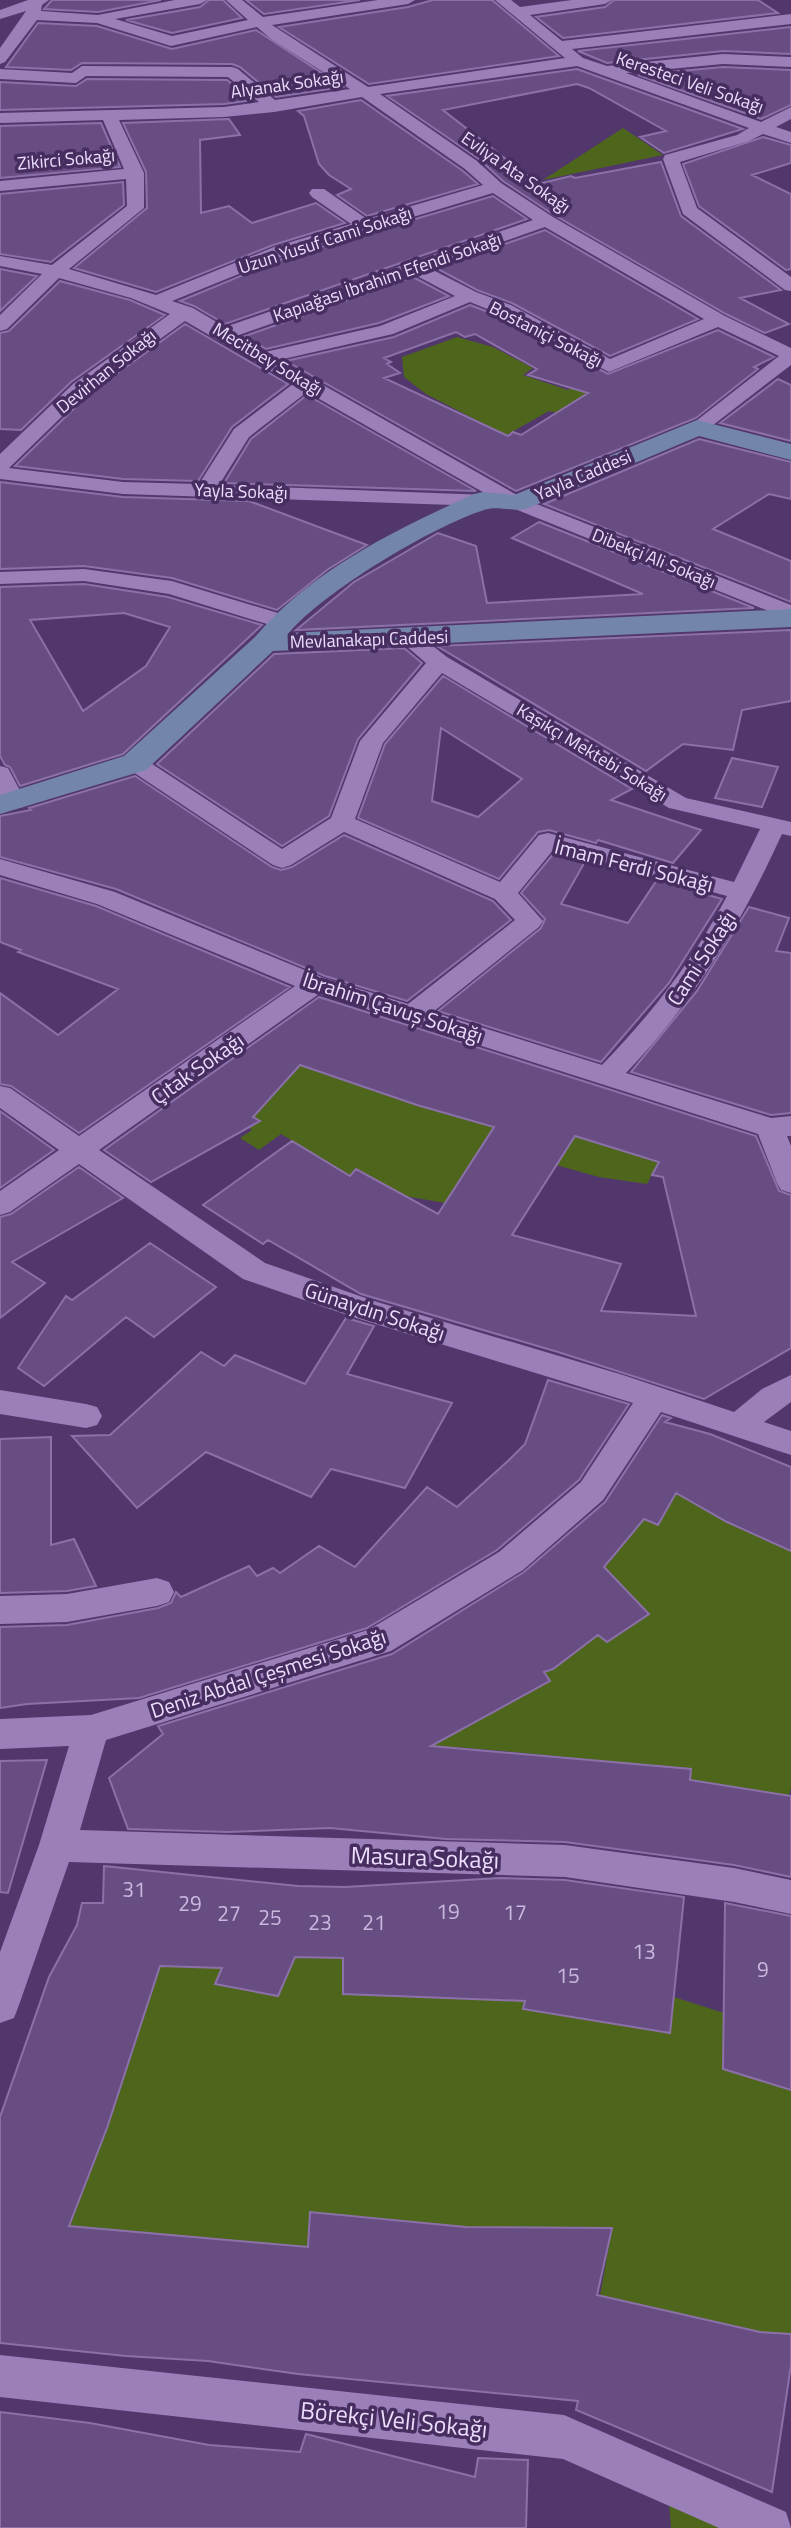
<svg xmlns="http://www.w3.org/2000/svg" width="791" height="2528" font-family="'Titillium Web',sans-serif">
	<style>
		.green { fill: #4d661b }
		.building { fill: #684d83; stroke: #8c70a9; stroke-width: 2; fill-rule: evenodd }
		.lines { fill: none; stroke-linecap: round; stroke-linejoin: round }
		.street { fill: #9b7fb9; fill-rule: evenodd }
		.secondary { fill: #7485ab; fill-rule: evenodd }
		.labels { text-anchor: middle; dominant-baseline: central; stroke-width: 7; stroke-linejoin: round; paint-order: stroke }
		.far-street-label { font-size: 18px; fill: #ebddfc; stroke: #472d60 }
		.street-label { font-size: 21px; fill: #ebddfc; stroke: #472d60 }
		.near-number-label { font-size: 21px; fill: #cab9de }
		.near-street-label { font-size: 24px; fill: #ebddfc; stroke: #472d60 }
	</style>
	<rect width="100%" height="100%" fill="#52376c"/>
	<path class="green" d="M623,128L663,155L543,180Z
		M457,337L493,347L533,368L523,375L568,390L580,381L606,390L575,417L549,411L489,445L463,439L486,425L426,394L404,377L402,357Z
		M301,1064L376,1091L380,1086L436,1111L505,1130L574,1135L659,1162L647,1184L599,1177L556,1165L445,1203L405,1196L357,1169L350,1176L281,1134L259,1150L240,1138L252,1130L222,1108Z
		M676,1493L728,1523L791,1550V1788L784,1814L721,1785L690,1780V1769L504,1751L453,1747L422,1748L550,1681L544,1672L553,1669L598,1635L607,1642L649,1615L595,1578L644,1519L658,1524Z
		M532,1940L524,2009L670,2033L674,1997L724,2013V2069L791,2090V2334L760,2332L600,2296L612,2228L466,2227L311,2212L308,2247L68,2226L101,2144L159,1966L230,1949L216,1984L278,1996L295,1957L343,1958V1994Z
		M669,2503L720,2528H671Z"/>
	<path class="building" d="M52,0H161L98,12L44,9Z
		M209,0H223L242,18L172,33L126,20L200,7Z
		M246,0H360L264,14Z
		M433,0H492L559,56L369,84L279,27L408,7Z
		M614,0H758L778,13L563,38L536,17L605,7Z
		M38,23L97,26L172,49L256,30L343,87L276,97L240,67L232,64L82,63L71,70L6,67Z
		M791,27V54L723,51L607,63L578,51Z
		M723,67L791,70V105L761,119L638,75Z
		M577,69L743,129L664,153L640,137L666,131L589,88L577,84L443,110L538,184L571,176L575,178L661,162L681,216L781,290L740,298L789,324L765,333L726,314L554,215L503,181L479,159L387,96Z
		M87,79L227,80L253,100L224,104L0,110V82L76,86Z
		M361,100L463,171L478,184L367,216L337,195L351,189L329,175L319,164L304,116L298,111Z
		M229,119L240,135L200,140L201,213L229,206L252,223L316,203L345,223L273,245L156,292L74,268L147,208L146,172L123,123Z
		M101,123L120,167L0,178V126Z
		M763,137L791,145V163L752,175L791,194V269L786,270L699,206L683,164Z
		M123,182L124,205L51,262L0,254V194Z
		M493,196L527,219L225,324L194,306L180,301L287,257Z
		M545,230L698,319L610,356L512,303L477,290L436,268Z
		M0,269L37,276L0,311Z
		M413,277L449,296L379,323L266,349L245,336Z
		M60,281L130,300L165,315L71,382L21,430L0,429V333L9,331Z
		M470,305L496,315L608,374L718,330L774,357L754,367L758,369L696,418L516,491L286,361L394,337ZM456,332L465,337L475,334L537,369L528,375L588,393L521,435L513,432L508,436L384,378L400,373L387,364L391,362L384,358Z
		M185,324L288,384L232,427L198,481L123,479L15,466L89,394Z
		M778,379L791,385V441L720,423Z
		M307,395L476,491L224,483L251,439Z
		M699,439L791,462V499L769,494L713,529L791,561V602L544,504Z
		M0,482L123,497L249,501L367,545L327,570L277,610L172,578L84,566L0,569Z
		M539,522L754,608L296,630L354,582L438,533L476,546L487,603L643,594L512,538Z
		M84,584L168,597L262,625L123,754L20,786L10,767L5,765L0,756V587ZM124,613L170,627L146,666L83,711L30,620Z
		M791,630V701L742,710L733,750L683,744L646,771L437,646Z
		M404,648L422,663L358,739L329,816L282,846L157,764L274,654Z
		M443,676L632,789L611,800L701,830L673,863L598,840L596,843L549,830L538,832L499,879L358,818L385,744ZM441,728L522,779L478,817L432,801Z
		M732,758L778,767L762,807L715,798Z
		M135,776L272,867L281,870L292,867L344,835L493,901L511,920L407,1001L325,976L116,889L0,857V816L31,810L29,808Z
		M555,852L586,860L561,904L628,923L657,880L722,899L669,983L601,1062L438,1011L541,928L545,919L521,893Z
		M0,878L96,906L290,987L79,1133L11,1086L0,1084V993L58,1035L118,989L18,952L21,950L0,942Z
		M749,907L789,918L776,951L791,953V1113L771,1115L631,1072L697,991Z
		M319,997L756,1136L779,1191L791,1195V1348L704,1399L558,1352L361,1294L268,1240L263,1244L203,1205L292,1141L350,1176L356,1169L438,1214L494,1127L417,1105L300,1065L253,1117L260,1121L151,1182L104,1150ZM575,1136L659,1162L652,1175L663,1177L696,1316L601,1311L621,1264L512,1235Z
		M0,1111L54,1150L0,1188Z
		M79,1167L123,1198L12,1262L45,1283L0,1318V1217L11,1214Z
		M150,1243L216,1287L154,1337L126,1317L44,1386L18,1368L66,1296L72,1300Z
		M346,1318L374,1326L347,1374L452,1403L405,1488L331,1469L311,1497L206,1452L137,1508L72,1436L110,1435L201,1352L224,1366L235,1355L305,1384Z
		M548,1380L629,1404L579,1480L497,1550L367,1628L139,1698L27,1704L0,1708V1627L67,1625L158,1608L171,1603L176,1592L181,1597L249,1566L257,1576L273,1568L280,1573L319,1546L355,1567L427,1487L457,1507L509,1460L525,1444Z
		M662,1415L671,1418L665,1422L710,1434L791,1467V1551L727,1522L676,1493L658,1525L644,1519L604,1567L649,1614L607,1642L598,1635L553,1669L544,1672L550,1681L431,1746L691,1769L690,1780L791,1796V1877L734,1865L565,1842L446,1839L330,1828L228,1832L128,1829L109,1778L163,1734L158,1726L392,1654L524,1572L605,1502Z
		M51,1437V1545L74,1539L96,1586L67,1591L0,1593V1439Z
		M47,1760L8,1893L0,1892V1761Z
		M104,1866L298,1886L345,1887L500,1878L565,1880L684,1897L670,2033L523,2009L525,2001L343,1994V1958L295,1957L278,1996L215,1984L222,1968L160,1966L107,2128L69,2226L308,2247L310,2212L466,2227L612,2228L597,2295L760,2332L791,2334V2365L772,2492L576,2410L578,2401L298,2374L208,2361L126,2356L0,2343V2117L49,1977L77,1925L82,1903H103Z
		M725,1903L791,1916V2090L723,2069Z
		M0,2412L90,2423L209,2445L300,2452L306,2434L475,2477L478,2458L528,2460L526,2528H0Z"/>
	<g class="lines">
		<path class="street" d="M28,0H49L42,5L41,11L98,15L175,0H207L200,4L115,19L172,36L248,20L226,0H242L263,17L378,0H415L408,4L272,25L368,87L565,58L495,0H511L520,7L572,0H612L605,4L530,15L562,41L791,14V24L572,49L583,58L607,66L723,54L791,57V67L723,64L626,73L761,122L791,107V119L776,127L791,132V143L763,134L749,141L680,162L697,208L791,277V291L785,290L683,214L663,159L665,155L737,135L749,128L577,66L380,94L477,161L501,183L553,217L725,316L791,348V365L704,432H690L687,428L779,356L718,327L609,372L497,313L470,302L393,334L279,360L524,499L791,605V620L510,507L491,497L493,500L490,504L483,506L123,494L0,479V454L73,384L170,314L131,298L59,278L7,329L0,331V315L42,274L0,266V256L52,265L127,206L126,179L0,191V181L124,169L103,120L0,123V113L224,107L259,102L228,77L86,76L76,83L0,79V69L72,73L82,66L232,67L238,69L275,100L350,89L271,39L257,27L171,46L97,23L37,20L5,62L0,64V48L26,11L0,19V10ZM362,97L465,169L483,185L367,219L324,189H312L309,193L312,197L351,224L274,247L156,295L69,269L144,208V173L119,120L224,117L274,112ZM493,193L533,220L225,327L193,308L172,301L286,255ZM545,227L704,319L610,359L511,305L476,292L429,268ZM413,274L455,296L380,326L265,352L239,335ZM185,321L293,384L234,429L199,484L123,482L9,468L87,392ZM307,392L488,495L219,485L249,437Z
			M84,569L172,581L291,617L294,622L291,627L283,629L169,594L84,581L0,584V572Z
			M408,631L416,633L447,657L686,798L791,822V836L782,834C742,922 694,1002 626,1073L771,1118L791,1116V1136H787L791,1146V1193L781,1190L777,1183L758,1134L319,994L99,1150L265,1263L374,1301L623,1375L734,1412L762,1389L791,1375V1402L764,1422L791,1431V1455L661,1412L603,1500L523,1570L391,1651L106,1740L80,1830L565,1845L734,1868L791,1880V1914L734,1902L565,1877L69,1862L19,2005L14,2018L0,2023V1952L39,1845L69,1746L0,1749V1719L91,1715L368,1630L499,1552L581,1482L633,1403L353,1317L243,1279L79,1164L10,1212L0,1215V1191L59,1150L0,1108V1086L10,1088L79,1136L295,986L97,904L0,875V859L115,892L324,978L408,1004L515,920L495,899L344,832L291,865L282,868L273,865L127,768L123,763L127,758H143L282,849L331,818L360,741L426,663L397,638L400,633ZM442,673L669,808L760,829L734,882L548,833L539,835L500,882L355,819L383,743ZM554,849L727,896C693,961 653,1012 602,1065L433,1012L539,927L543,921L518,893Z
			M0,766L8,768L26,802L23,807L14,809L5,807L0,798Z
			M0,1390L86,1404L97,1407L102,1416L97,1425L86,1428L0,1414Z
			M157,1578L169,1582L174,1592L169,1602L157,1606L67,1622L0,1624V1596L67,1594Z
			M0,2355L564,2415L786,2512L791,2528H719L563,2459L0,2397Z"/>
		<path class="secondary" d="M697,420L791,444V460L699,436L526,509C513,512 497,505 484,510C433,526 323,592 289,633L791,609V627L273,651L146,770L0,814V795L124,756L255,637C312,570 395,530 474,494L483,492L514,495Z"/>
	</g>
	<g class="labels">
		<g class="far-street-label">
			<text transform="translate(690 82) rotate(19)">Keresteci Veli Sokağı</text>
			<text transform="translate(287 84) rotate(-8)">Alyanak Sokağı</text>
			<text transform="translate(66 159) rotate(-5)">Zikirci Sokağı</text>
			<text transform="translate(516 172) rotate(35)">Evliya Ata Sokağı</text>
			<text transform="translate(325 240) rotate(-18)">Uzun Yusuf Cami Sokağı</text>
			<text transform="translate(387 277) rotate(-19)">Kapıağası İbrahim Efendi Sokağı</text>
			<text transform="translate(546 334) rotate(27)">Bostaniçi Sokağı</text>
			<text transform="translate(268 359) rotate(31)">Meсitbey Sokağı</text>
			<text transform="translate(106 371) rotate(-39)">Devirhan Sokağı</text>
			<text transform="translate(583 475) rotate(-23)">Yayla Caddesi</text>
			<text transform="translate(241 491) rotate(2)">Yayla Sokağı</text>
			<text transform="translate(654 558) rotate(22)">Dibekçi Ali Sokağı</text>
			<text transform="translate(369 639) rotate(-2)">Mevlanakapı Caddesi</text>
			<text transform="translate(592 752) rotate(31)">Kaşıkçı Mektebi Sokağı</text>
		</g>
		<g class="street-label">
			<text transform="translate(634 865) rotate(14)">İmam Ferdi Sokağı</text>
			<text transform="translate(701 958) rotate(-57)">Cami Sokağı</text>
			<text transform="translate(393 1007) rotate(18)">İbrahim Çavuş Sokağı</text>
			<text transform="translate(197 1068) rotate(-35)">Çıtak Sokağı</text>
			<text transform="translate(375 1311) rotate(18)">Günaydın Sokağı</text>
			<text transform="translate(268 1673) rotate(-18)">Deniz Abdal Çeşmesi Sokağı</text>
		</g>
		<g class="near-number-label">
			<text x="134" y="1889">31</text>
			<text x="190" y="1903">29</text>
			<text x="448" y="1911">19</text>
			<text x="515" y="1912">17</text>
			<text x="229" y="1913">27</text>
			<text x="270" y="1917">25</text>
			<text x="320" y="1922">23</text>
			<text x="374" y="1922">21</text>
			<text x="644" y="1951">13</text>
			<text x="763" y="1969">9</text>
			<text x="568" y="1975">15</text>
		</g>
		<g class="near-street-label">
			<text transform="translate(425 1857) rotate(2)">Masura Sokağı</text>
			<text transform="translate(394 2419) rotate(6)">Börekçi Veli Sokağı</text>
		</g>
	</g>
</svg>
